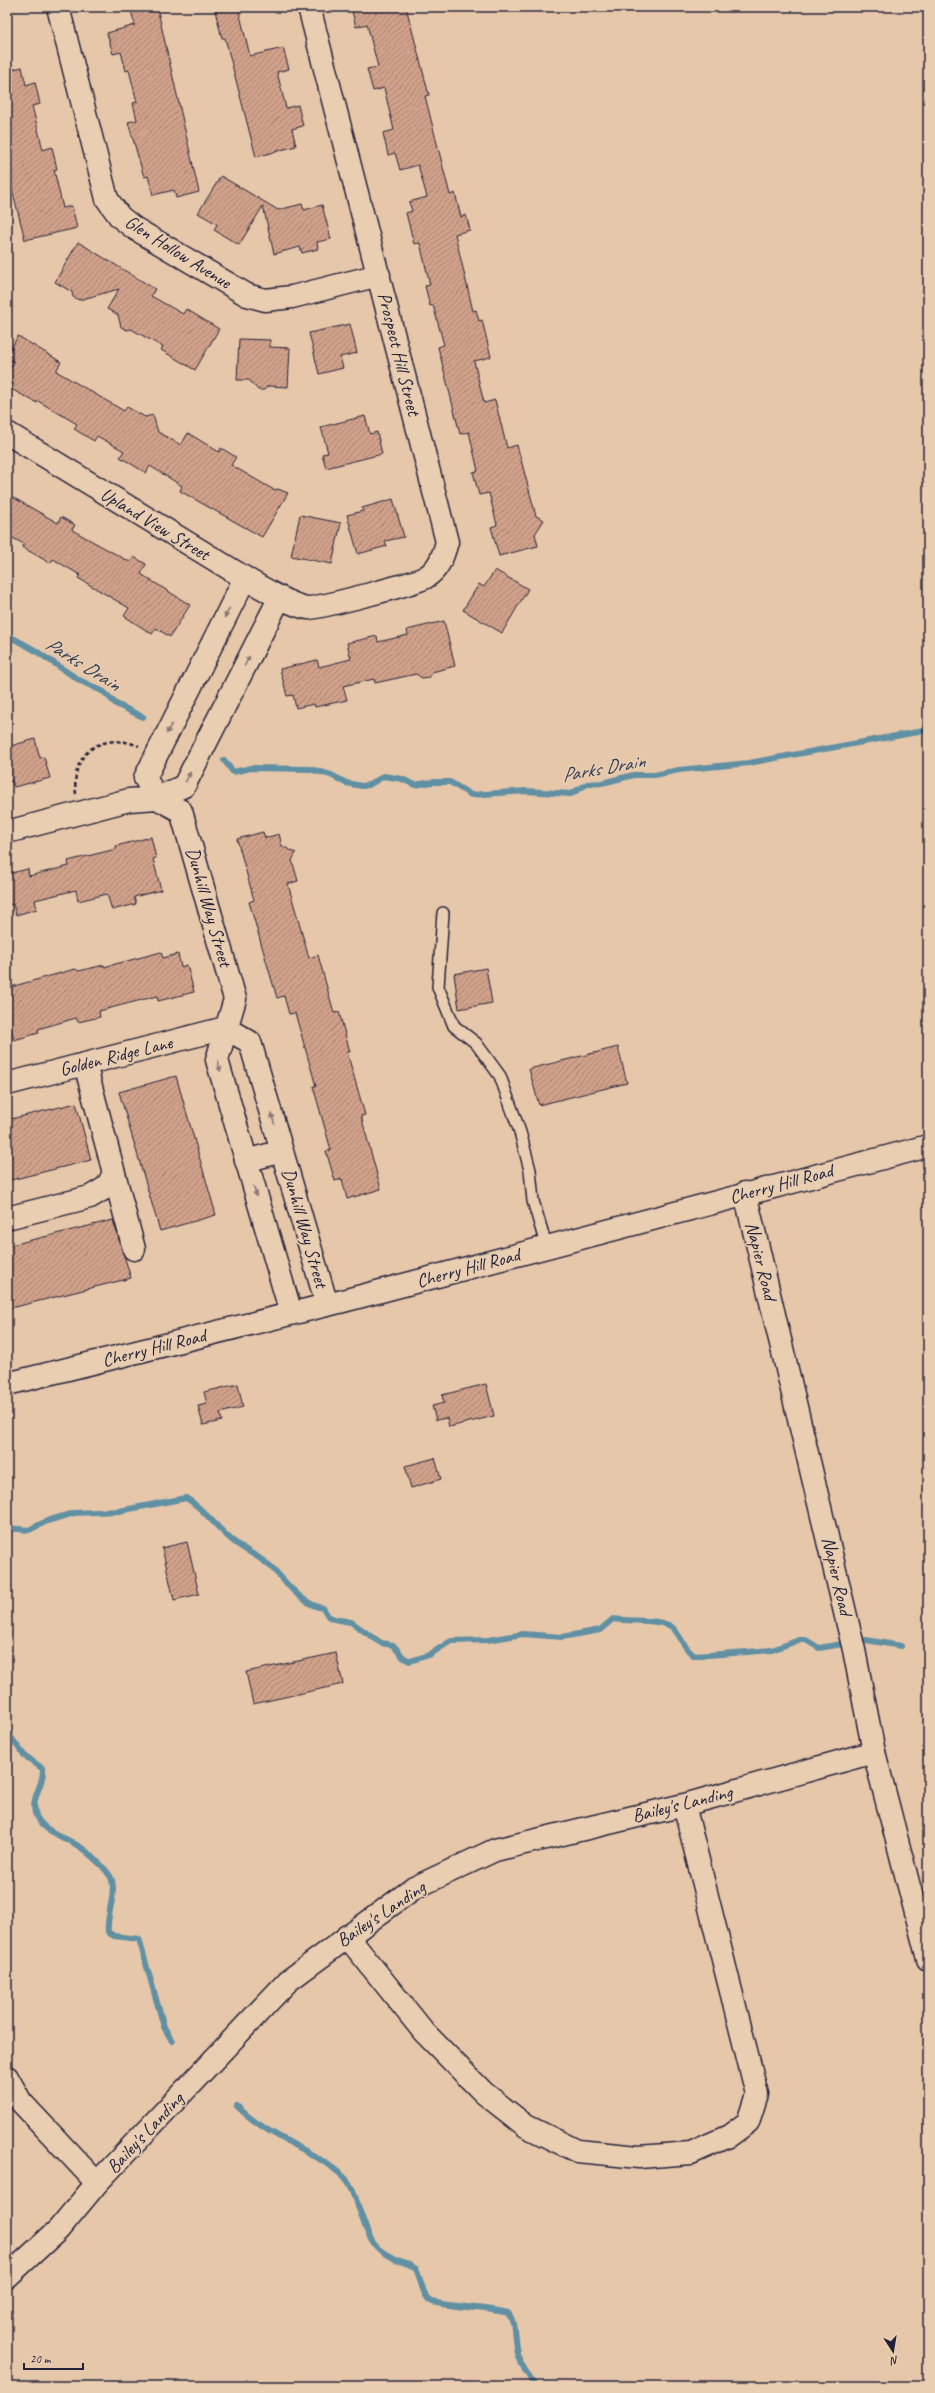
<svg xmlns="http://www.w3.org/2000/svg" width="935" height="2393" font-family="Caveat,sans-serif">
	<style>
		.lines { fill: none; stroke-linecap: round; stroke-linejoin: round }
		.stream { stroke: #6190a3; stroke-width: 6 }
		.building { fill: url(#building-hatch); stroke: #22223b }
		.service-casing { stroke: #22223b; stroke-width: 14 }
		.minor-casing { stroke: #22223b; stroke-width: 25 }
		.tertiary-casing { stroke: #22223b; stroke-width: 25 }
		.path { stroke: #22223b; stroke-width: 2.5; stroke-dasharray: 4 3; stroke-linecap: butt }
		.service { stroke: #eaceb1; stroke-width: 11 }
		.minor { stroke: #eaceb1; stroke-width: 22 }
		.tertiary { stroke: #eaceb1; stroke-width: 22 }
		.oneway { fill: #867876 }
		.labels { text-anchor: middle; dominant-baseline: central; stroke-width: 3; stroke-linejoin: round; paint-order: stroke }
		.street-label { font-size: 19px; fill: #22223b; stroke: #eaceb1 }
		.water-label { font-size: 20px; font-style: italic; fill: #323e55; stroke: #eaceb1 }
	</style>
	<defs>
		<pattern id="building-hatch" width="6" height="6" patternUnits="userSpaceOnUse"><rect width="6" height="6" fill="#d1a18a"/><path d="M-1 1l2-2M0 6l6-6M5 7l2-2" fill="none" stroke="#a98372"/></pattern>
	</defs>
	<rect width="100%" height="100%" fill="#e7c7aa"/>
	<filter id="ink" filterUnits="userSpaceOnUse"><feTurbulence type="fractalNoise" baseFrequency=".025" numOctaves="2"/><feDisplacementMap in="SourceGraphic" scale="8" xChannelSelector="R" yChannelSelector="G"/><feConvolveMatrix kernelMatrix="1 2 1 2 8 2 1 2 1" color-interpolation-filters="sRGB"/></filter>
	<g filter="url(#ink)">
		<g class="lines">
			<path class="stream" d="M7,635L33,649L79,680L104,692L116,704L143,717
				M224,760L233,772L251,768L310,769L331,775L346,783L362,786L369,785L384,776L402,779L415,785L432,782H450L471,795L526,791L571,794L587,784L602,783L634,775H654L679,770L749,763L912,733L928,728
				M7,1528L29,1530L47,1521L74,1513L119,1511L186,1498C205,1509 216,1528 233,1541C244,1550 258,1556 269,1565C285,1580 300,1604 323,1608L328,1616L334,1619L351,1622L381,1643L393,1645L404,1658L410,1661L429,1655L451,1641L488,1640L523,1634L562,1637L600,1630L613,1619C629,1622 664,1618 673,1628C682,1637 684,1650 695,1656L772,1650L799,1640H806L819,1648L842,1644
				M866,1640L901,1646
				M7,1732L24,1755L43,1769C44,1785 31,1796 35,1813C40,1830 62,1836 75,1844C85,1849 93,1857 101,1865C105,1870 110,1874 112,1880C116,1897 106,1915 108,1932L114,1936L139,1939L164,2027L172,2041
				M237,2106C268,2138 312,2148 345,2178C356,2187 362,2229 374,2244C386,2259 402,2259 416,2269C421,2279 421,2291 429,2300C433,2306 494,2308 508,2313C517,2324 513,2342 518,2356C522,2366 529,2377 535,2386"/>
		</g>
		<path class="building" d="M130,7H157L199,192L176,198L174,190L153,195L148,176L144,177L128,122L137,120L133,103L137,102L129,70L126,71L121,52L113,54L107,33L135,25Z
			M214,7H238L250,56L283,48L289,69L277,72L286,108L298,105L303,126L292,129L296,146L256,157L225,38H222Z
			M351,7H406L429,95L425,96L450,195L455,193L461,217L466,215L470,230L455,234L473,311L476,310L479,321L482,320L491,357L474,361L484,403L495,400L507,448L517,445L536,516L544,520L535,534L538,546L499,556L491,527L497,525L489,493L479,495L473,472L478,471L469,432L460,434L438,347L444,345L433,305L430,306L425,286L430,285L420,243L414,244L406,213L412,211L409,202L427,197L418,165L400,170L395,153L388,155L383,133L394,130L384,88L373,91L367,69L378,67L367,24L356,27Z
			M22,67L26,85L35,82L40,104L32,106L43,150L52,147L57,169L54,170L63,208L72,206L77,228L25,240L10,181H7V71Z
			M221,176L278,210L302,204L304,210L322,205L331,239L317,242L318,249L302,253L300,247L274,254L263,206L239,245L214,230L217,224L198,213Z
			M78,242L155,289L151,296L183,314L186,309L219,329L195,370L161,350L163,347L131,329L127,330L121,327L118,315L107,309L119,289L79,300L73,297L72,292L55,282Z
			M350,324L357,353L340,357L343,368L319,374L309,333Z
			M18,336L61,362L56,371L124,411L127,407L145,417L153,415L158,432L181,445L188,433L219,452L221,448L236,457L231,465L274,490L278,489L288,493L262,537L180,491L182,486L150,466L146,473L120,457L124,451L97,436L94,441L74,429L77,424L38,401L37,403L11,389L14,384L7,380V374L14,362L7,358V355Z
			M239,339L270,340V347L290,348L288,387L268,386L264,390H258L249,380H237Z
			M365,416L370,434L377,432L382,454L326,468L322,454L328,453L321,427Z
			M7,494L58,523L61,517L75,525L72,530L130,562L134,557L146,564L141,574L190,605L170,637L156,628L152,634L124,616L129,608L78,578L80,575L53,559L50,563L22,547L24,544L7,535Z
			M393,499L404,537L385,541L387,546L358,554L347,515L363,511L362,508Z
			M300,515L341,523L332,564L291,556Z
			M495,570L528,589L502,633L463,610L479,584L484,587Z
			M444,621L455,666L432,672L430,677L422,678L416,674L375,683L374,679L343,686L347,700L315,707L314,704L296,708L293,695L287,696L280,669L317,660L319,667L351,659L347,643L377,636L378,642L408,635L407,630Z
			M35,739L40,758L44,757L50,778L14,787L12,781L7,782V747Z
			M263,832L265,838L279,834L282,846L296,853L292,860L298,881L288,884L309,958L318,955L334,1013L339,1012L350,1052H347L365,1115L361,1116L381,1189L347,1199L342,1179L335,1181L326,1151L331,1150L313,1086H316L295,1013L289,1014L284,996L277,998L249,902L254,900L237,839Z
			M151,837L156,858L153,859L161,890L134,897L136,904L112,910L107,894L78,901L76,890L35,900L37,909L16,915L13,904L7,905V874L28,869L29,876L69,866L68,861L116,849V846Z
			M161,952L163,958L178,954L181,967L187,965L194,992L158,1001L157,996L99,1011L100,1017L78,1022L76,1018L38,1029L39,1033L14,1040L7,1014V988L75,969L79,971L104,965V967Z
			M486,968L492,1003L459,1009L454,974Z
			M618,1047L627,1083L539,1105L529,1069Z
			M176,1076L216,1215L160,1231L119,1092Z
			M76,1103L91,1160L7,1181V1120Z
			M113,1220L131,1278L7,1309V1246Z
			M238,1384L243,1407L220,1413L222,1421L203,1425L198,1406L207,1404L204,1392Z
			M486,1384L494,1416L449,1427L447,1418L436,1420L432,1406L444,1403L442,1395Z
			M435,1458L441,1479L411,1488L405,1466Z
			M187,1542L199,1594L174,1600L162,1548Z
			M336,1653L343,1684L253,1704L246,1672Z"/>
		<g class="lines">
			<defs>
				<path id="service" d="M443,913L438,987L454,1026L476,1043L500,1076L520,1132L530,1170L533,1201L547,1248"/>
				<path id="minor" d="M58,7L107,199L120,217L134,228L247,295L265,300L292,297L379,275
					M7,433L245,578C259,586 293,607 308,608C319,608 417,583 426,577C439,569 443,556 447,542L309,7
					M245,578L145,778L157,798L181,811L235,999L217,1060L291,1313
					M7,832L129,800L157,798L184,786L280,597
					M225,1028L250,1042L327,1305
					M7,1084L225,1028
					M246,1161L282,1151
					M114,1173L134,1249
					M7,1218L90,1197L107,1187L114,1173L85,1064
					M347,1936L424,2032L484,2093L526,2126L577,2151L639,2157L691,2153L729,2136L748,2122L757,2094L684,1805
					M7,2077L21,2102L97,2183
					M7,2277L58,2230L97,2183L288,1981L414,1888L495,1850L684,1805L874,1752"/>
				<path id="tertiary" d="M745,1193L854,1650L874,1752L928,1959
					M7,1384L343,1301L928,1146"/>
			</defs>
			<use href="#service" class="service-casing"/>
			<use href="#minor" class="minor-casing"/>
			<use href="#tertiary" class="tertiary-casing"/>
			<path class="path" d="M76,794C70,753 101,731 139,746"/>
			<use href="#service" class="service"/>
			<use href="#minor" class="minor"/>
			<use href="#tertiary" class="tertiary"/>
		</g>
		<defs><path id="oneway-solid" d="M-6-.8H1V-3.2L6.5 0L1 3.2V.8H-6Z"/></defs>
		<g class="oneway">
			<use href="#oneway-solid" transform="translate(227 613) rotate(117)"/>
			<use href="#oneway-solid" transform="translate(247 661) rotate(-63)"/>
			<use href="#oneway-solid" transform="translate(169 729) rotate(117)"/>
			<use href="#oneway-solid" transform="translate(188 777) rotate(-63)"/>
			<use href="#oneway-solid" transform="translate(219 1066) rotate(75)"/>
			<use href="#oneway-solid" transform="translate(273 1119) rotate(-106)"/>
			<use href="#oneway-solid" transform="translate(255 1191) rotate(74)"/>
		</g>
	</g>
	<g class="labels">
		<g class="street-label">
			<text transform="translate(178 252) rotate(32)">Glen Hollow Avenue</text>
			<text transform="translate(399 354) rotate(76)">Prospect Hill Street</text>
			<text transform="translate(155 524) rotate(31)">Upland View Street</text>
			<text transform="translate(209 907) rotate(74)">Dunhill Way Street</text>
			<text transform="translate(116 1056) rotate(-14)">Golden Ridge Lane</text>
			<text transform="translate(781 1184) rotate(-15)">Cherry Hill Road</text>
			<text transform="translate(305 1228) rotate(74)">Dunhill Way Street</text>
			<text transform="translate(761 1261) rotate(76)">Napier Road</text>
			<text transform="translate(468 1268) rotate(-15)">Cherry Hill Road</text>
			<text transform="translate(154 1348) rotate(-14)">Cherry Hill Road</text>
			<text transform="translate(837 1576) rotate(77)">Napier Road</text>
			<text transform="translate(682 1804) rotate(-14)">Bailey's Landing</text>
			<text transform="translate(381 1914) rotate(-34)">Bailey's Landing</text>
			<text transform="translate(145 2133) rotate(-47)">Bailey's Landing</text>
		</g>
		<g class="water-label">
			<text transform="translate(83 664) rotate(32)">Parks Drain</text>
			<text transform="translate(603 768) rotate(-10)">Parks Drain</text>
		</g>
	</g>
	<rect width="935" height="2393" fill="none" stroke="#eaceb1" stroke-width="24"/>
	<rect x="12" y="12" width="911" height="2369" fill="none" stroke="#22223b" stroke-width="1.5" filter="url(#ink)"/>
	<g transform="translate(893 2351) rotate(168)" stroke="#eaceb1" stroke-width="3" paint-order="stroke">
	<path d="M0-3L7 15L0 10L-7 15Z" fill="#22223b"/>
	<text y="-6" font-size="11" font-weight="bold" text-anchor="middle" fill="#22223b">N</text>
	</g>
	<path d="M24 2363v6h59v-6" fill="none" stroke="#22223b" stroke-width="2"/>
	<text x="30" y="2363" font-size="12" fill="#22223b" stroke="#eaceb1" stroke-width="3" paint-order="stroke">20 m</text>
</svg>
